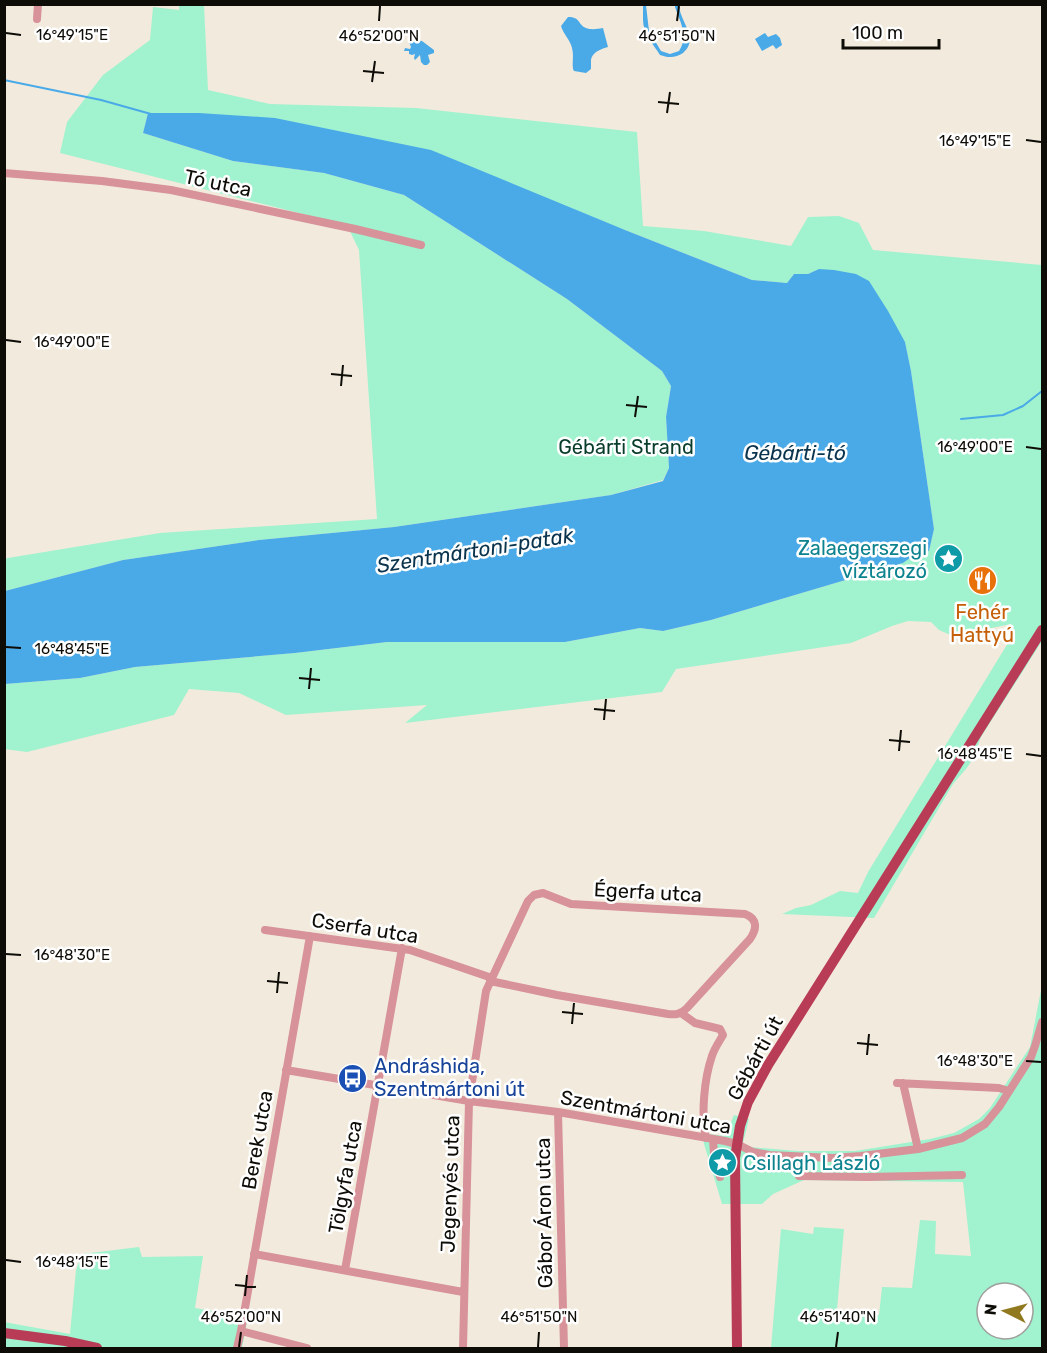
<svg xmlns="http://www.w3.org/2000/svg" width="1047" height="1353" font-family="Rubik,sans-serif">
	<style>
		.green { fill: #a1f2ce; fill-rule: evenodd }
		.water { fill: #4aaae8 }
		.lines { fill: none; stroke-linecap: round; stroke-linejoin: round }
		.stream { stroke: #4aaae8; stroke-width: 2 }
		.minor { stroke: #d7929a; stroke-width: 8 }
		.major { stroke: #b83c56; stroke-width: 10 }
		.ticks { fill: none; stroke: #0e0c07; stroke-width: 2 }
		.labels { text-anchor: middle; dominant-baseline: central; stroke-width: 5; stroke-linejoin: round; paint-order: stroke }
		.street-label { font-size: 20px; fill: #0e0c07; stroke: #fff }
		.park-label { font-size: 20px; fill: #093d2b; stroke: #fff }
		.culture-label { font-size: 20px; fill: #0d838f; stroke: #fff; text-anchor: end }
		.food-label { font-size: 20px; fill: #c56008; stroke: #fff }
		.transit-label { font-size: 20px; fill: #164399; stroke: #fff; text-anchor: start }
		.water-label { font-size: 21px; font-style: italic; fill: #0a344d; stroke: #fff }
		.ticks-label { font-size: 15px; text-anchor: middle; fill: #0e0c07; stroke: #fff; stroke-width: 5; stroke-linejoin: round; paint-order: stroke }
	</style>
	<rect width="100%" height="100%" fill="#f2ebdd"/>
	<path class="green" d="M179,5H204L208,90L270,104L416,108L637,132L643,226L704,231L791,246L808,217L839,216L859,223L873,250L1042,265V641L981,737L973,759L966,769L953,784L874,918L782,914L796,908L811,905L840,891L858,893L868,872L1008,643L1011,624L953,636L939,630L931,622L908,621L892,626L851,643L676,669L662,692L405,723L427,705L286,715L239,693L189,689L174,715L27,752L4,749L5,684L80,678L135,667L295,653L387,642H565L640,628L663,631L711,620L903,563L917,553L929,551L934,529L911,371L905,343L820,269L808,274H794L787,283L752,280L625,230L148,113L143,133L233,161L324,173L404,195L567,299L662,371L671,386L666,417L669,468L663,480L611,495L394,527L259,540L123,560L5,591V559L8,558L160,533L377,519L359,250L347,225L60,153L67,122L103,75L150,40L153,7L179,10Z
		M1042,985V1348H771L781,1229L813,1234L814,1227L844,1229L837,1310L879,1315L882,1287L912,1288L920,1220L936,1221L935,1254L971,1256L963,1182L804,1180L773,1194L762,1204H722L704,1144L702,1133L725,1136L734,1115L749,1119L743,1143L750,1147L798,1151H855L930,1139L954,1133L979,1119L990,1108L1030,1047ZM987,1293H1023V1329H987Z
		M139,1247L142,1257L203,1256L195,1308L248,1317L242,1348H5L4,1322L70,1334L76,1270L82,1254Z"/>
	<path class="water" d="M643,5H646L649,31L654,34L652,36L661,51L670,54L679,51C689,36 680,22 675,7V5H679C679,20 700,39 683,53C676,58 668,58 660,55C653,44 643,33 643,20C643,15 643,10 643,5Z
		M568,17C581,17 577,24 586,28C591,30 597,29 603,28L608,47C601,49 592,52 591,60C591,63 591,66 591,69L586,73L574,71L573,69C572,62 574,56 572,48C570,39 563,34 561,26Z
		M765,33L768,37L776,34L780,38L782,45L776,49L773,45L762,51L755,39Z
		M413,39L422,41L434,50V53L428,55L430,62L427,65H424L421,62L420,55L415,60L414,58L415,54L412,55L409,54V51H404L405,48L410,49L411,47L409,42Z
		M148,113H199L275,118L431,150L625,230L752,280L787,283L794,274H808L819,269L834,270L856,274L869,281L888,311L905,342L911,371L934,529L929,551L917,553L903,563L711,620L663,631L640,628L565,642H387L295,653L135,667L80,678L5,684V591L123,560L259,540L394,527L611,495L663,481L669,468L666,417L671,386L662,371L567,299L404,195L324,173L233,161L143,133Z"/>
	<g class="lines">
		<path class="stream" d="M4,80L101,100L151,114
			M961,419L1003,415L1023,406L1042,391"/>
		<path class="minor" d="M37,19L38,4
			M4,173L102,181L171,190L355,229L421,245
			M265,930L410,950L492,978
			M681,1013L695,1023L720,1029L723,1035C719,1042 714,1049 712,1056C704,1079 701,1115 706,1138
			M286,1070L469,1101L558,1112L725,1141L737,1144L753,1152L769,1155L833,1158L861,1156L918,1149L962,1138L985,1124L999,1107L1031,1057L1035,1046L1042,1022
			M897,1083L999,1088L1009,1091
			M903,1083L918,1149
			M558,1112L564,1348
			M713,1139L714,1154L720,1177
			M799,1176L868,1177L962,1175
			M254,1254L463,1292
			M345,1270L402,948
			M241,1331L307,1348
			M237,1348L241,1331L310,936
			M463,1348L469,1101L486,991L492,978L528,901L534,895L543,893L571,904L745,914C758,919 757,929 750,939L687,1008C681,1014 676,1015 668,1014L557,995L490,981"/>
		<path class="major" d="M4,1333L65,1341L97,1348
			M737,1348L735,1158L740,1126L748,1102L768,1065L1042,630"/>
	</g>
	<path class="ticks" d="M379,21L380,6M677,21L679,6M6,33L21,35M363,71L384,73M372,82L375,61M658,102L679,104M667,113L670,92M1026,140L1041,142M6,340L21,342M331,374L352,376M341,386L343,365M626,405L647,407M635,417L638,396M1026,447L1041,449M6,647L21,648M299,678L320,680M309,689L311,668M594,709L615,711M604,720L606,699M889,740L910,742M899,751L901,730M1026,754L1041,756M6,954L21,955M267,981L288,983M277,993L279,972M562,1012L583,1014M572,1024L574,1003M857,1043L878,1045M867,1055L869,1034M1026,1061L1041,1062M6,1260L21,1262M235,1285L256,1287M245,1296L247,1275M239,1347L241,1332M538,1347L539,1332M836,1347L838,1332"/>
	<defs>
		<symbol id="sight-disc" viewBox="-11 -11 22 22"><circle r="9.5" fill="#0f9aa8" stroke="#fff"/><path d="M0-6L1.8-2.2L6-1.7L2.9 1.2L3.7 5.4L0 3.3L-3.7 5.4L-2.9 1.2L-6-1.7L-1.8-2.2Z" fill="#fff"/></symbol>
		<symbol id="restaurant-disc" viewBox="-11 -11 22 22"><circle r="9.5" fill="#e8710a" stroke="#fff"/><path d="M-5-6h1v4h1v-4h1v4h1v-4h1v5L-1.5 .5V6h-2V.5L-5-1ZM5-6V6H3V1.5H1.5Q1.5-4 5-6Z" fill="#fff"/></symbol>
		<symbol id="bus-disc" viewBox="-11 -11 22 22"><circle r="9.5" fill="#1a4fb4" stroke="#fff"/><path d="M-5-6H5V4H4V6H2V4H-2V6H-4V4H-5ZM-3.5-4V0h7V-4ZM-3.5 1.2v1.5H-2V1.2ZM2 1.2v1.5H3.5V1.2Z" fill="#fff"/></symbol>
	</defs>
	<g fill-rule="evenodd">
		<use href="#sight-disc" x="932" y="542" width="33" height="33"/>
		<use href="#restaurant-disc" x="966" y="564" width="33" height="33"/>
		<use href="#bus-disc" x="336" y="1062" width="33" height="33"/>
		<use href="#sight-disc" x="706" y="1146" width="33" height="33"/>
	</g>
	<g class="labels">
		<g class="street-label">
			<text transform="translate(218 183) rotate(12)">Tó utca</text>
			<text transform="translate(648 892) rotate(3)">Égerfa utca</text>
			<text transform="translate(365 928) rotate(9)">Cserfa utca</text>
			<text transform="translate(755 1058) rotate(-61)">Gébárti út</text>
			<text transform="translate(646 1112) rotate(10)">Szentmártoni utca</text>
			<text transform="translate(257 1140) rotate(-80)">Berek utca</text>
			<text transform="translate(345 1177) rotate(-80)">Tölgyfa utca</text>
			<text transform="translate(450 1184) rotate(-88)">Jegenyés utca</text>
			<text transform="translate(544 1213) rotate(-91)">Gábor Áron utca</text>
		</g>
		<g class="park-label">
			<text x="626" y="447">Gébárti Strand</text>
		</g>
		<g class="culture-label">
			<text x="927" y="548">Zalaegerszegi<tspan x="927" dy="23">víztározó</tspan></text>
			<text x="743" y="1163" text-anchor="start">Csillagh László</text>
		</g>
		<g class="food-label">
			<text x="982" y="612">Fehér<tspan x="982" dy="23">Hattyú</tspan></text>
		</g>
		<g class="transit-label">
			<text x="374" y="1066">Andráshida,<tspan x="374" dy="23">Szentmártoni út</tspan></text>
		</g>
		<g class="water-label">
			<text x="795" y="452">Gébárti-tó</text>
			<text transform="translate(475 550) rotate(-9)">Szentmártoni-patak</text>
		</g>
	</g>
	<g class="ticks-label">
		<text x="72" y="40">16°49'15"E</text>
		<text x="379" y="41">46°52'00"N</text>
		<text x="677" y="41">46°51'50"N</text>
		<text x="975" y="146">16°49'15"E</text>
		<text x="72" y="347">16°49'00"E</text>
		<text x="975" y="452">16°49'00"E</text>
		<text x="72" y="654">16°48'45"E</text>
		<text x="975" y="759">16°48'45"E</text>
		<text x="72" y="960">16°48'30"E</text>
		<text x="975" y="1066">16°48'30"E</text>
		<text x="72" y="1267">16°48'15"E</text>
		<text x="241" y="1322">46°52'00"N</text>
		<text x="539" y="1322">46°51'50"N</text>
		<text x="838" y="1322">46°51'40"N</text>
	</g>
	<rect width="1047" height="1353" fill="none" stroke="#0e0c07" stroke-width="12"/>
	<g transform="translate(1005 1311) rotate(276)"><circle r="28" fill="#ffffff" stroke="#9f9e9c" stroke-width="1.5"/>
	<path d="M0-4.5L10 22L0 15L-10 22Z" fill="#90791e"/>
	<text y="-9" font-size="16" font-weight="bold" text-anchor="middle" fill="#0e0c07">N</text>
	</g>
	<path d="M843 39v9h96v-9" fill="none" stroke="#0e0c07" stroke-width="3"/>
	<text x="852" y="39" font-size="18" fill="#0e0c07" stroke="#ffffff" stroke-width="4.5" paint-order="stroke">100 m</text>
</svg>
